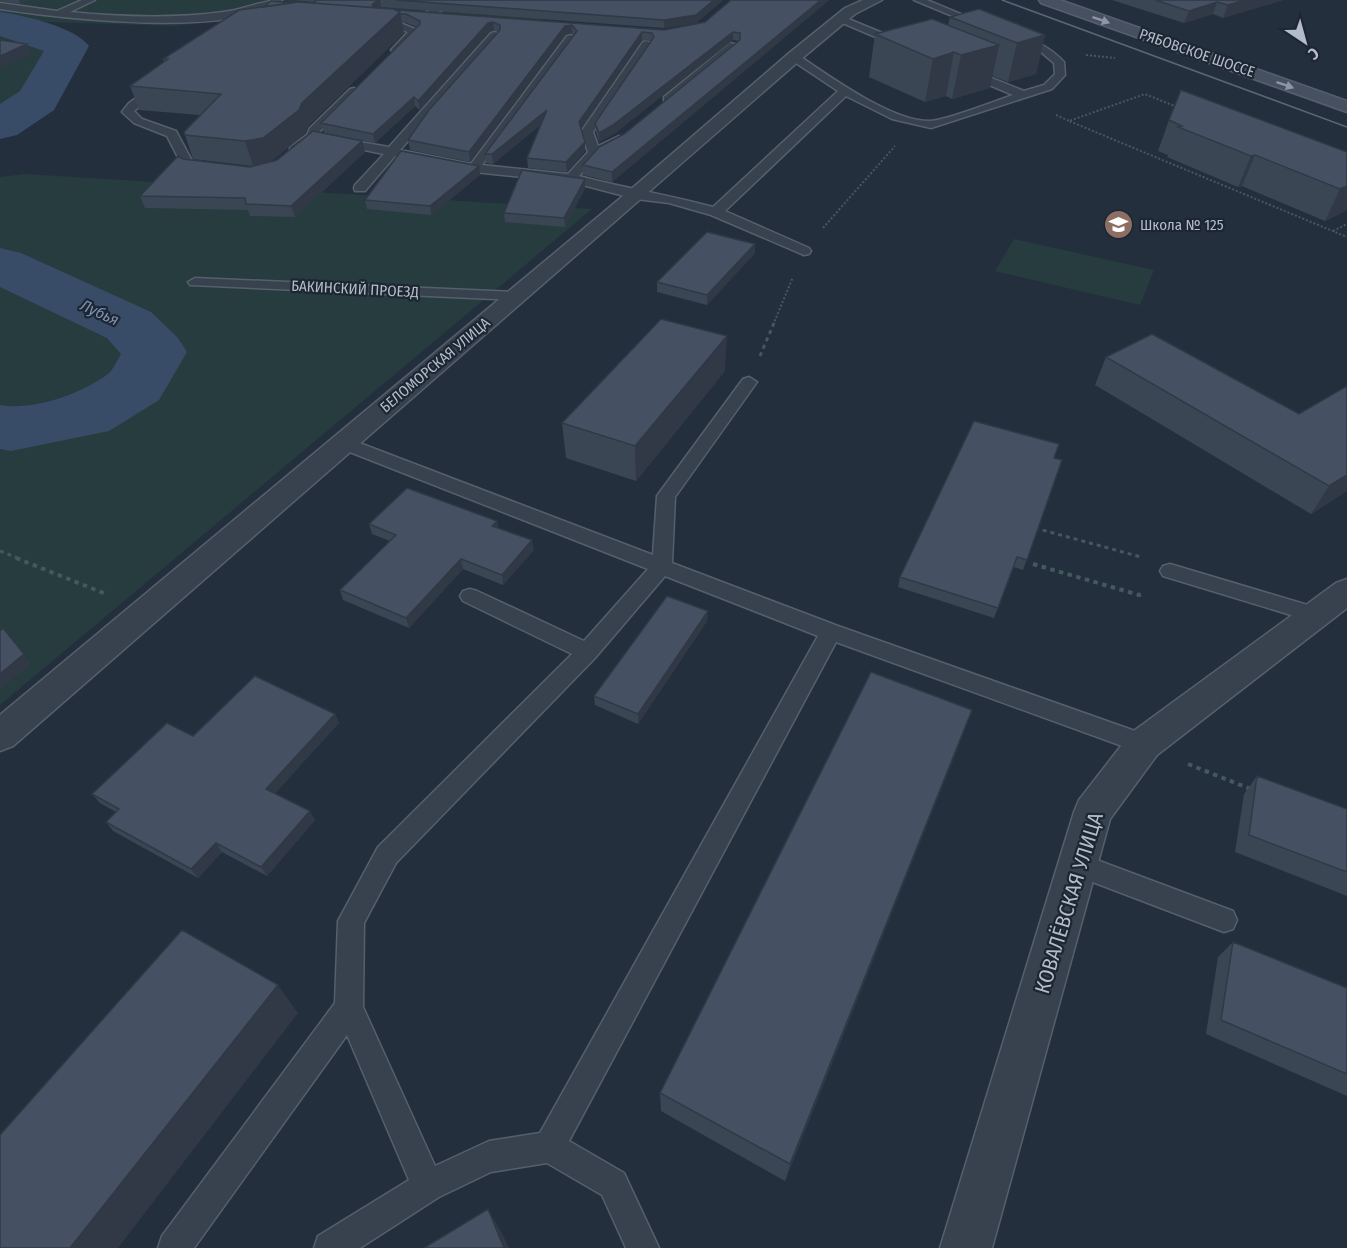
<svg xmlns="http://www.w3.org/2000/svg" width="1347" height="1248" viewBox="0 0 1347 1248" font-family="'Fira Sans Condensed',sans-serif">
	<rect width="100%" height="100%" fill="#242f3e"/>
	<!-- green -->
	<path fill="#263c3f" d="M0,0H570L530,29L309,10L174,26L46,22L0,17Z
		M0,30L52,49L26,100L0,116Z
		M25,174L592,209L0,705V177Z
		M1014,239L1154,270L1140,305L995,271Z"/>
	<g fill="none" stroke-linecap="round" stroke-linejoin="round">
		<!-- river -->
		<path fill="#394c67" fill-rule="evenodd" d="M0,12C23,15 75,27 89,46L54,110L17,135L0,139V104L20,91L44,51L0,36Z
			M0,248L21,253L151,312L178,338L187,352L159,400L109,431L11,451L0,449V405C34,411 81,394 108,374C114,369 117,360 121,354L107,338L0,287Z"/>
		<defs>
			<path id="service" d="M82,0H95L70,12C121,17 172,19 223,12C243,10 262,0 282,0C236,39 58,18 0,9V3L57,11Z
				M446,0H458L431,17H425V13Z
				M914,0H927L987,25L979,27Z
				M841,16L907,43L908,45L899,47L838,21L836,19Z
				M375,21L398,22L420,31L396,53L391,50L408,32L397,28L372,26L370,24Z
				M495,32L500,35L499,37L400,150L471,164L567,36L571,35L576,38L482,165L568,174L588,152L581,132L643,42L647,41L652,44L593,132L598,146L619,136L625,140L598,155L579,176C624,188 669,195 713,207L838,91L790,59V55H798C829,76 891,121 929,121C945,121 995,101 1013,95L961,73V69H969L1024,91L1044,85L1055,74L1054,63L1041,52L1013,41V37C1030,35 1053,50 1064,62L1065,75L1052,89L931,128L892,119L846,96L725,211L809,248L811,251L809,254L804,255L711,215L669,203L636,199L571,182L474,172L395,156L365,191H355L354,188L355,185L384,154L330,143V137L389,147L491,33Z
				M730,43L739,45L672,101H664V97Z
				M157,83L161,84V88L134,111L142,119L176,131L192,161L214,164L216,167L214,170L183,167L167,136L134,123L122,112L129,103Z
				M354,88L359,91L358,93L320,131C318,142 300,155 290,153V147L307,135L310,128L350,89Z
				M195,278L516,292L523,296L516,300L190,285L188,282Z
				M749,377L757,382L675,497L672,563L838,626L1152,737L1156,744L1152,751L1144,754L1136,751L836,642L569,1141L624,1173L659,1248H626L602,1195L547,1163L491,1172L439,1197L360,1248H314L318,1236L409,1180L347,1035L194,1248H158L162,1236L335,1003L338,921L378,847L572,654L463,601L460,596L463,591L470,589L477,591L584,641L648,569L337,447L334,443L337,439H349L653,555L657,496L743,379ZM665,576L818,636L540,1133L489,1141L435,1166L363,1007L364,923L396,863L595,658Z
				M1170,564L1321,609L1324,614L1321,619L1314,622L1163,576L1160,571L1163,566Z
				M1078,853L1233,911L1237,920L1233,929L1224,932L1069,873L1065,865L1069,857Z"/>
			<path id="minor" d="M863,0H882L855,14L800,60L13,746L0,751V715L629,191L788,54L845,8Z
				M1347,579V608L1157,755L1110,819L992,1248H940L1074,812L1079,800L1131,733L1336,583Z"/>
			<path id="secondary" d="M1039,0H1060L1347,101V112L1041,3Z"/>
		</defs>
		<!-- service casing -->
		<use href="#service" stroke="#565f6c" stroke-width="3"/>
		<!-- minor casing -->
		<use href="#minor" stroke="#565f6c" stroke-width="3"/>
		<!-- secondary casing -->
		<use href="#secondary" stroke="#565f6c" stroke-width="3"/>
		<!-- path-far2 -->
		<path stroke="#44595c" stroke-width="2" stroke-dasharray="2 2" stroke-linecap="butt" d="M1086,55L1115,58
			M1177,107L1145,94L1069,121L1347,237
			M1056,115L1069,121
			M823,228L895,146
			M1333,231L1347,224
			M773,325L793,277"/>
		<!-- path-far1 -->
		<path stroke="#44595c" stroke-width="3" stroke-dasharray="4 4" stroke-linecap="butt" d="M760,356L774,323
			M1035,528L1141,557
			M0,551L20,559"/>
		<!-- path -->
		<path stroke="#44595c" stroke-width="4" stroke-dasharray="4.5 4.5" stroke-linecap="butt" d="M16,558L106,594
			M1033,564L1139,595L1145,593
			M1188,764L1253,790"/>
		<!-- service -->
		<use href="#service" fill="#38414e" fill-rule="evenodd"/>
		<!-- minor -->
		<use href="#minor" fill="#38414e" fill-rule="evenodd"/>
		<!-- secondary -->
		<use href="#secondary" fill="#465061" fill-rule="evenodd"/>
		<!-- tram -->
		<path stroke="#5a6575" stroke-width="1.5" d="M1002,0L1347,127"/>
	</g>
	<!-- wall -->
	<path fill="#3b4654" d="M0,0H29L20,4L0,1Z
		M294,0H723L696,23L664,28L381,7L380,8L397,10L664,30L829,0L612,182L583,175V165L624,134L739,41L733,40L614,134L599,142L596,132L595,123L651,41L642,40L581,129L585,151L567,172L528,168L527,158L541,124L493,164L486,163L485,154L574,35L572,33L565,35L470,162L410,150L408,140L498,32L494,30L489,32L420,110L415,106L375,143L324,133L321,123L417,27L407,23L402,22L404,33L308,126L305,134L270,162L362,141L365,152L295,217L250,216L248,210L145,208L140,196L183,159L250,167L253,166L193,159L184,132L200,115L139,110L130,86L164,62L163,59L292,3H313L315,2Z
		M1112,0H1283L1223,18L1213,14L1184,23Z
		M950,17L1045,35L1036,74L1008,82L992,76L990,88L952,99L946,96L925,102L869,77L875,34L948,25Z
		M1169,120L1347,152V210L1325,221L1242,186L1238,187L1167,157L1168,155L1158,151Z
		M480,175L431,215L367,209L365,200Z
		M585,188L565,227L505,222L504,213Z
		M755,244V253L707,305L657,292V282Z
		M1106,357L1347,491L1311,514L1095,385Z
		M725,371L636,481L566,458L562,423Z
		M1054,458L1062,460L1023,570L1014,567L994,618L898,587L900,577Z
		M497,521L498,528L534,550L503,585L463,569L409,628L343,600L340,590L390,541L372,534L369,524Z
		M708,611L707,621L638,724L595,705L594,696Z
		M335,714L339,723L275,793L315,820L267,876L222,852L198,878L113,831L106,822L116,812L100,803L92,794L193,736Z
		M962,737L785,1181L661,1111L660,1093Z
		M1257,776L1347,809V896L1235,852L1244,794Z
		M1233,942L1347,988V1096L1206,1034L1218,957Z"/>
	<!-- shaded-wall -->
	<path fill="#303945" d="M19,0H29L20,4Z
		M378,0H380L381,7L377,10L372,5Z
		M714,0H723L696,23L664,28V20Z
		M821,0H829L612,182V172Z
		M1245,0H1283L1223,18L1228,5Z
		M1217,2L1213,14L1184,23L1189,11Z
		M400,12L404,33L308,126L305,134L270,162L253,166L245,141L302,103Z
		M493,22L494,30L489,32L420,110L418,101L488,23Z
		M572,25V33L565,35L470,162L469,152L565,26Z
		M642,32V40L579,131V122Z
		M733,32V40L614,134L599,142V133Z
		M1045,35L1036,74L1008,82L1017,43Z
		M27,44L31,55L0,68V56Z
		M999,45L990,88L952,99L961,55Z
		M954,52L946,96L925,102L933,59Z
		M414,97L415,106L375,143L373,134Z
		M547,110L548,119L493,164L492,154Z
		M362,141L365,152L295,217L291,206Z
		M585,142V151L567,172L566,162Z
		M1255,155L1242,186L1238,187L1251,156Z
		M479,166L480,175L431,215L430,206Z
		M585,179V188L565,227L564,218Z
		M1347,186V210L1325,221L1340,189Z
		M755,244V253L707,305V295Z
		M727,336L725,371L636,481L635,446Z
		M1347,475V491L1311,514L1329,486Z
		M497,521L499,531L492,526Z
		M532,540L534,550L503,585L502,575Z
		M461,559L463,569L409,628L406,618Z
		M708,611L707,621L638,724V714Z
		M24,654L31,664L0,690V674Z
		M972,710L962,737L785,1181L790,1164Z
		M335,714L339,723L271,798L266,789Z
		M310,811L315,820L267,876L261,867Z
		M216,843L222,852L198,878L191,869Z
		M278,985L298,1013L118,1248H70Z
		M488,1209L504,1237L509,1248H504Z"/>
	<!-- building -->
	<path fill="#455162" stroke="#303945" stroke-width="1.5" d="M317,0H378L372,5L377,8L313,3Z
		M396,0H714L696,15L664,20Z
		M731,0H821L612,172L583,165L599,147L624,134L740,40V33L733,32L613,125L599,133L595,123L654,37L652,33L642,32L579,122L585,142L566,162L527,158L547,110L492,154H485L577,31L572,25L565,26L469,152L408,140L429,110L500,30V25L493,22L488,23L418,101L414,97L373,134L321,123L420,24V21L406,14H400V12L397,10L664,30L705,22Z
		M1155,0H1245L1228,5L1217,2L1189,11Z
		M271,1L292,3L264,7Z
		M298,2L393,9L400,12L302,103L299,110L263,138L245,141L185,135L184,132L221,94L130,86L168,59H163L239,10Z
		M979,9L1045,35L1017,43L950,17Z
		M932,19L999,45L961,55L954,52L933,59L875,34Z
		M0,40L27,44L0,56Z
		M1181,90L1347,152V186L1340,189L1255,155L1251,156L1178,127L1182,126L1169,120Z
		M313,131L362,141L291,206L246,204L245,198L140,196L178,156L183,159L250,167L277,160Z
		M401,151L479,166L430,206L365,200Z
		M522,170L585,179L564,218L504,213Z
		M707,232L755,244L707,295L657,282Z
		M661,319L727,336L635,446L562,423Z
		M1152,334L1299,414L1347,386V475L1329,486L1106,357Z
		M974,421L1059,444L1054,458L1062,460L1027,560L1017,557L998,608L900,577Z
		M407,488L497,521L492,526L532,540L502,575L461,559L406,618L340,590L396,535L369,524Z
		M667,596L708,611L638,714L594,696Z
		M3,628L24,654L0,674V631Z
		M871,672L972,710L790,1164L660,1093Z
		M255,676L335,714L266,789L310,811L261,867L216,843L191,869L106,822L119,809L92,794L167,723L193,736Z
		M1257,776L1347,809V872L1249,835Z
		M182,930L278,985L70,1248H0V1135Z
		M1233,942L1347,988V1074L1221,1020Z
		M488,1209L504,1248H424Z"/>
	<!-- one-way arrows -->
	<defs><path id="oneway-solid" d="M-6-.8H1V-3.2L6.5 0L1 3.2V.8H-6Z" transform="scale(1.5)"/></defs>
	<g fill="#8e96a5">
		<use href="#oneway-solid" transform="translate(1101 20) rotate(19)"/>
		<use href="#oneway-solid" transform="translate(1285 85) rotate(19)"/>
	</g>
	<!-- icons -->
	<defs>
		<symbol id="school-disc" viewBox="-11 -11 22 22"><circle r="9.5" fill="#8d6e63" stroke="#1d2633"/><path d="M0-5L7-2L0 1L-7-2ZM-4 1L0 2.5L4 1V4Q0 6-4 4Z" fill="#fff"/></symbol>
	</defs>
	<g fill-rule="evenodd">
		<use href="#school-disc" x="1102" y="208" width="33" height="33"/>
	</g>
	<g text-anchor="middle" stroke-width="4.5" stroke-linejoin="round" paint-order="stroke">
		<!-- far-street labels -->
		<g font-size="15" fill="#b4bcc9" stroke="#1d2633">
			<text transform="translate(1197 53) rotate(19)" y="5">РЯБОВСКОЕ ШОССЕ</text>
			<text transform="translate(355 289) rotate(3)" y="5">БАКИНСКИЙ ПРОЕЗД</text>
			<text transform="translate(435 365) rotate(-40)" y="5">БЕЛОМОРСКАЯ УЛИЦА</text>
		</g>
		<!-- far-poi labels -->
		<g font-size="15" fill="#b4bcc9" stroke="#1d2633" text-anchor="start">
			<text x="1140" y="230">Школа № 125</text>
		</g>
		<!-- far-water labels -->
		<g font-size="16" font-style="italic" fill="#7c92b1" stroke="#1d2633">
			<text transform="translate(100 312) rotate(25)" y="6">Лубья</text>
		</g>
		<!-- near-street labels -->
		<g font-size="21" fill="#b4bcc9" stroke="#1d2633">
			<text transform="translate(1069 903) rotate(-73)" y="7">КОВАЛЁВСКАЯ УЛИЦА</text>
		</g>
	</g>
	<!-- north arrow -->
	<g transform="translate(1305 42) rotate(144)" stroke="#1d2633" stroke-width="4.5" paint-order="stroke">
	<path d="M0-4.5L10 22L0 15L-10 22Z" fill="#b4bcc9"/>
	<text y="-9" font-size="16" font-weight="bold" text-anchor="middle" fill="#b4bcc9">С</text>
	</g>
</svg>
